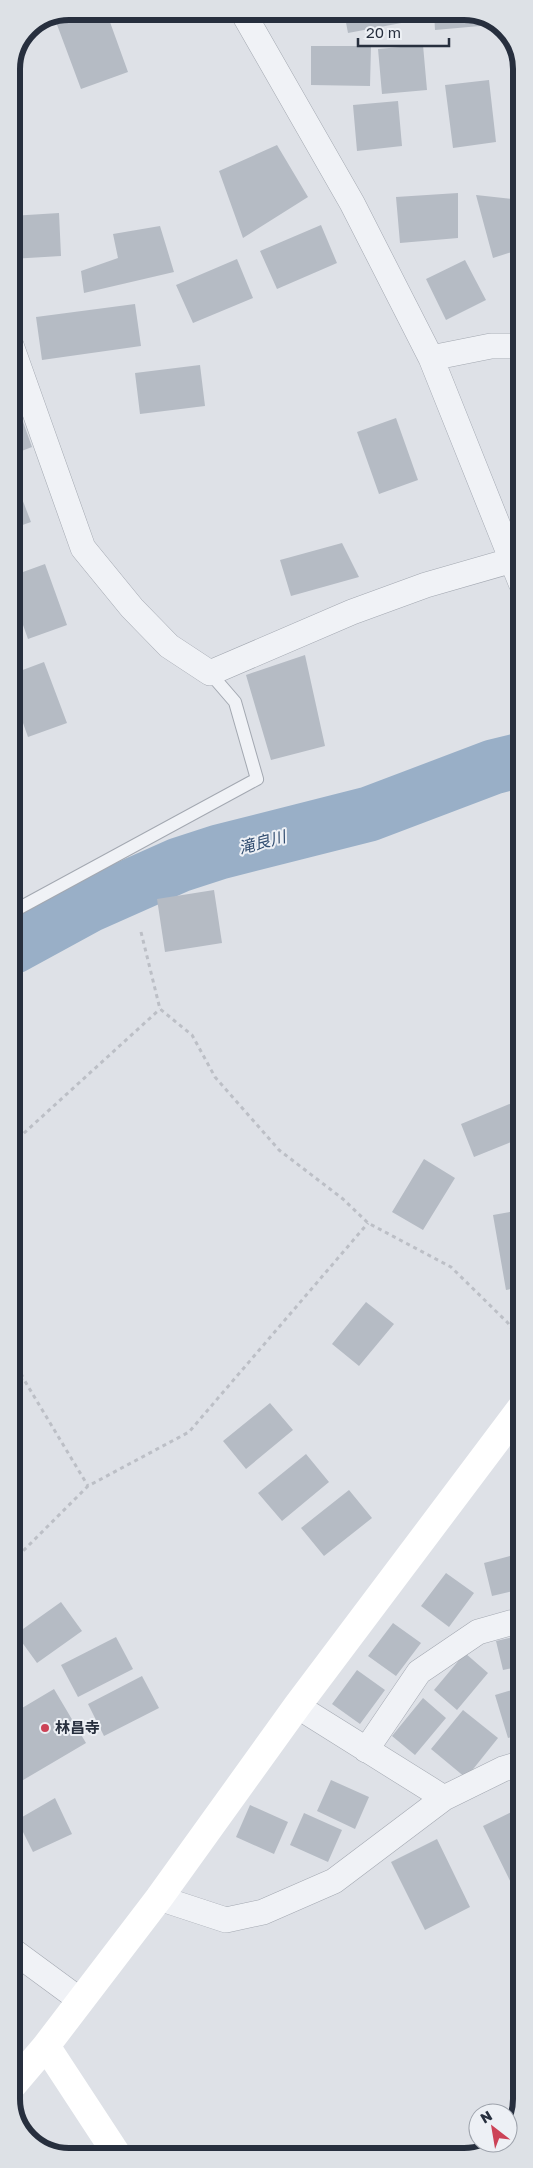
<svg xmlns="http://www.w3.org/2000/svg" width="533" height="2168" viewBox="0 0 533 2168" font-family="'Golos Text','Noto Sans JP',sans-serif">
	<rect width="100%" height="100%" fill="#dee1e7"/>
	<g fill="none" stroke-linecap="round" stroke-linejoin="round">
		<!-- river -->
		<path stroke="#99afc7" stroke-width="55" d="M12,947L89,905L179,865L219,852L369,814L493,767L521,760"/>
	</g>
	<!-- building -->
	<path fill="#b5bbc4" d="M85,11H106L128,72L81,89L56,22Z
		M344,12H410L412,21L348,33Z
		M434,12H471L479,16L480,26L435,30Z
		M423,45L427,90L382,94L378,49Z
		M311,46H371L370,86L311,85Z
		M489,80L496,142L453,148L445,85Z
		M398,101L402,146L357,151L353,105Z
		M277,145L308,197L243,238L219,171Z
		M458,193V238L400,243L396,197Z
		M476,195L521,200V249L493,258Z
		M59,213L61,256L11,259V216Z
		M321,225L337,263L277,289L260,251Z
		M160,226L174,272L84,293L81,271L118,258L113,234Z
		M237,259L253,298L193,323L176,285Z
		M465,260L486,300L446,320L426,279Z
		M521,272V299H519L517,273Z
		M135,304L141,346L42,360L36,317Z
		M200,365L205,406L140,414L135,373Z
		M12,391L32,447L11,455V391Z
		M396,418L418,480L379,494L357,432Z
		M11,470L31,522L11,529Z
		M342,543L359,577L291,596L280,560Z
		M45,564L67,625L28,639L12,594V576Z
		M305,655L325,746L271,760L246,675Z
		M44,662L67,723L28,737L12,692V674Z
		M214,890L222,943L165,952L157,899Z
		M512,1103L521,1127V1138L474,1157L461,1124Z
		M424,1159L455,1178L423,1230L392,1212Z
		M521,1210V1287L506,1290L493,1215Z
		M366,1302L394,1324L359,1366L332,1344Z
		M270,1403L293,1430L246,1469L223,1441Z
		M306,1454L329,1482L282,1521L258,1493Z
		M349,1490L372,1518L324,1556L301,1528Z
		M521,1553V1589L492,1596L484,1563Z
		M446,1573L474,1593L449,1627L421,1606Z
		M61,1602L82,1631L37,1663L16,1634Z
		M393,1623L421,1643L396,1676L368,1656Z
		M522,1635V1666L503,1670L496,1641Z
		M116,1637L133,1669L78,1697L61,1665Z
		M465,1653L488,1673L457,1710L434,1690Z
		M357,1670L385,1690L360,1724L332,1704Z
		M142,1676L159,1708L104,1736L88,1704Z
		M522,1687V1734L508,1738L495,1695Z
		M54,1689L86,1743L13,1786L12,1714Z
		M423,1698L446,1718L415,1755L392,1736Z
		M463,1710L498,1738L466,1778L431,1749Z
		M331,1780L369,1797L355,1829L317,1811Z
		M55,1798L72,1834L33,1852L17,1820Z
		M250,1805L288,1822L274,1854L236,1837Z
		M522,1807V1892L517,1895L483,1826Z
		M304,1813L342,1830L328,1862L290,1845Z
		M437,1839L470,1907L425,1930L391,1862Z"/>
	<g fill="none" stroke-linecap="round" stroke-linejoin="round">
		<defs>
			<path id="lane" d="M12,912L257,779L235,702L210,673"/>
			<path id="street" d="M242,11L352,203L431,358L521,583
				M11,345L83,548L132,608L169,646L210,673L352,612L426,585L513,560
				M431,358L491,346H521
				M297,1706L444,1798
				M366,1750L419,1672L478,1632L521,1620
				M159,1898L226,1920L263,1912L334,1881L444,1798L503,1769L522,1763
				M12,1950L80,2000"/>
		</defs>
		<!-- lane casing -->
		<use href="#lane" stroke="#a3a8b1" stroke-width="14"/>
		<!-- street casing -->
		<use href="#street" stroke="#a3a8b1" stroke-width="26"/>
		<!-- path -->
		<path stroke="#bcbfc6" stroke-width="3" stroke-dasharray="4 4" stroke-linecap="butt" d="M141,932L160,1009L192,1035L215,1077L279,1150L343,1199L368,1223L451,1267L508,1323L521,1343
			M12,1144L160,1009
			M12,1351L23,1378
			M12,1383L23,1378L88,1486
			M12,1562L88,1486L189,1432L368,1223"/>
		<!-- lane -->
		<use href="#lane" stroke="#f0f2f6" stroke-width="12"/>
		<!-- street -->
		<use href="#street" stroke="#f0f2f6" stroke-width="25"/>
		<!-- secondary -->
		<path stroke="#fff" stroke-width="28" d="M46,2046L118,2156
			M12,2086L46,2046L159,1898L297,1706L521,1408"/>
	</g>
	<!-- markers -->
	<circle fill="#cc4357" stroke="#edf0f5" stroke-width="2" cx="45" cy="1728" r="5"/>
	<g text-anchor="middle" stroke-width="4" stroke-linejoin="round" paint-order="stroke">
		<!-- poi labels -->
		<g font-size="15" font-weight="bold" fill="#272f3e" stroke="#edf0f5" text-anchor="start">
			<text x="55" y="1733">林昌寺</text>
		</g>
		<!-- water labels -->
		<g font-size="16" font-style="italic" fill="#324e71" stroke="#edf0f5">
			<text transform="translate(262 842) rotate(-15)" y="6">滝良川</text>
		</g>
	</g>
	<!-- crop -->
	<path d="M0 0H533V2168H0ZM69 20H464A49 49 0 0 1 513 69V2099A49 49 0 0 1 464 2148H69A49 49 0 0 1 20 2099V69A49 49 0 0 1 69 20Z" fill="#dde1e6" fill-rule="evenodd"/>
	<path fill="none" stroke="#272f3e" stroke-width="6" d="M69 20H464A49 49 0 0 1 513 69V2099A49 49 0 0 1 464 2148H69A49 49 0 0 1 20 2099V69A49 49 0 0 1 69 20Z"/>
	<!-- north arrow -->
	<g transform="translate(493 2128) rotate(329)"><circle r="24" fill="#edf0f5" stroke="#9ea3ac"/>
	<path d="M0-4L9 19L0 12L-9 19Z" fill="#cc4357"/>
	<text y="-8" font-size="14" font-weight="bold" text-anchor="middle" fill="#272f3e">N</text>
	</g>
	<!-- scale -->
	<path d="M358 38v8h91v-8" fill="none" stroke="#272f3e" stroke-width="2.5"/>
	<text x="366" y="38" font-size="15" fill="#272f3e" stroke="#edf0f5" stroke-width="4" paint-order="stroke">20 m</text>
</svg>
